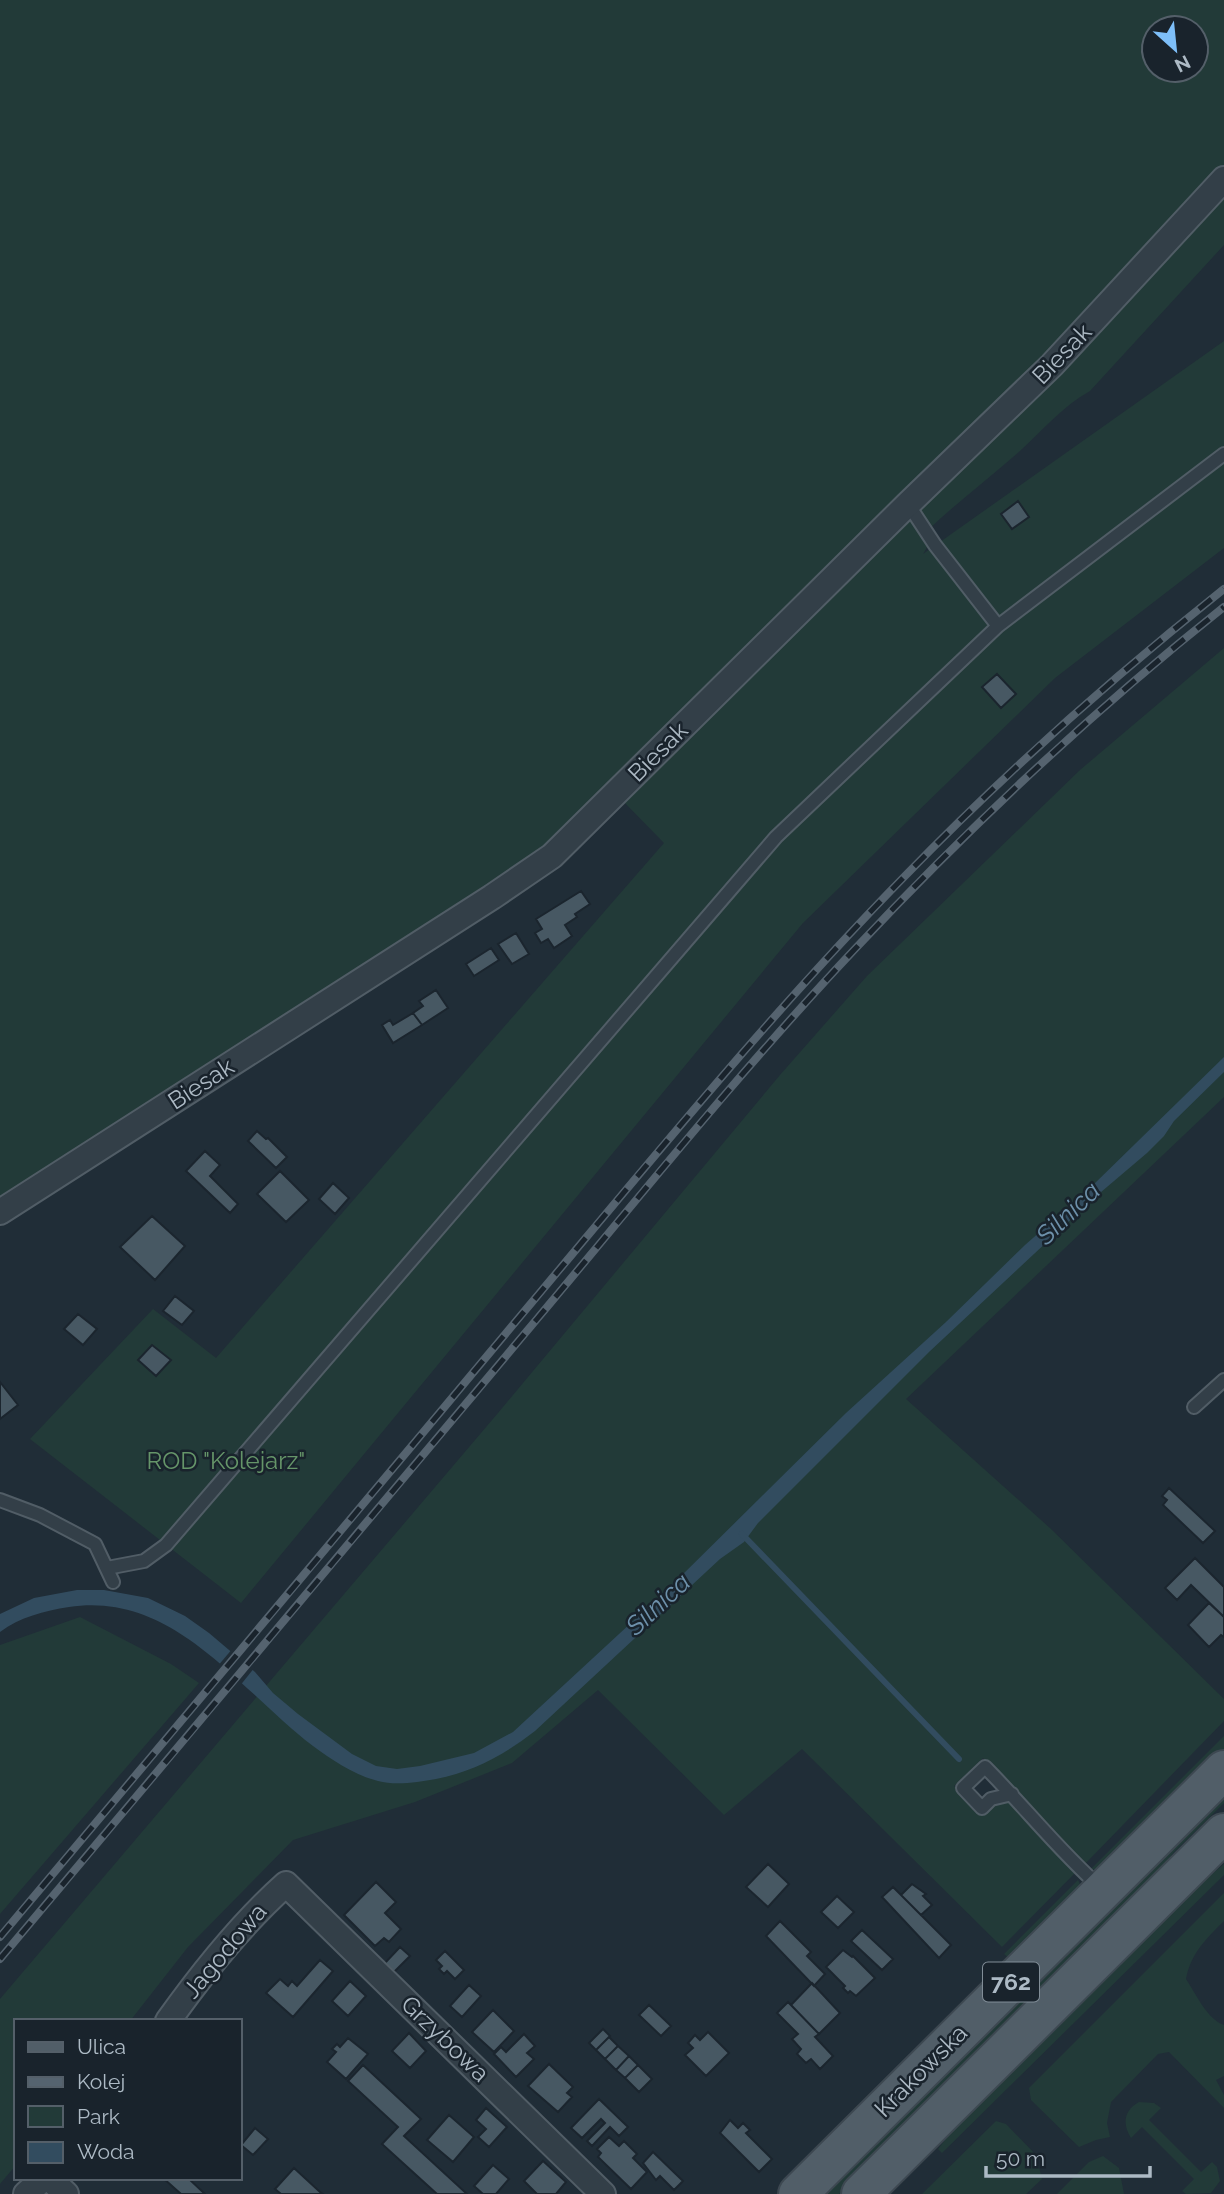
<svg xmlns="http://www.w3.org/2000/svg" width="1224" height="2194" viewBox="0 0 1224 2194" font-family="Raleway,sans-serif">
	<rect width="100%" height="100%" fill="#202d37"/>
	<!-- green -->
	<path fill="#223a38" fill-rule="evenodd" d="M0,0H1224V245L1090,391C1063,406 1044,429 1021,450C990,478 957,502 927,531L932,539L923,554L1224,341V548L1055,678L803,923L241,1603L30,1439L153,1309L216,1358L664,843L619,797L547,851L0,1201ZM1154,28H1196V70H1154Z
		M1224,648V1097L906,1399L1051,1529L1224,1699V1721L1084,1865L983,1758L954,1786L981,1815C991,1807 999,1799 1013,1804L1077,1871L1002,1947L802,1749L724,1815L598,1690L512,1763L415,1802L293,1840L188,1947L130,2021H16V2165L0,2184V1999L498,1413L780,1075L867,976L1080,770Z
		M80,1617L171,1664L199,1683L0,1914V1645Z
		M1224,1736V1753L1102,1870L1091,1869Z
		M1224,1790V1803L1174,1852L1128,1907L839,2194H817Z
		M1224,1864V1875L942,2153L938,2149L984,2090L1159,1918Z
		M1078,1880L1081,1886L1010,1959L1004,1954Z
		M1224,1893V1921C1206,1939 1191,1953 1186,1979C1196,1994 1207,2019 1224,2025V2076L1216,2080L1224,2095V2108L1169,2052L1158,2054L1111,2102L1107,2123L1110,2137L1096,2140L1079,2147L1031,2100L1029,2088Z
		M1139,2102L1154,2103L1161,2108L1149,2120L1201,2172L1212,2162L1217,2167L1220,2181L1211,2193L1186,2194L1182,2191L1194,2179L1142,2127L1131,2138C1122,2124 1124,2110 1139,2102Z
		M996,2121L1006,2124L1036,2155L1042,2179L1026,2194H922Z
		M1103,2156L1119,2168L1124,2194H1057L1089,2162Z"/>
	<!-- water -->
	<path fill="#324c5f" d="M1224,1057V1072L1174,1121L1164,1136L1147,1153L1094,1198L929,1352L758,1523L744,1542L720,1559L535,1731C504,1755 474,1771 436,1779C418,1782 396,1786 378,1781C354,1775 332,1760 313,1746C238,1689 174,1591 69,1607C44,1611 20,1617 0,1632V1614L34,1598L77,1590H104L148,1598L185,1616L209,1633L255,1672L273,1693L298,1714L352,1754L376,1766L397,1769L420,1766L474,1753L513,1732L672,1585L846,1413L946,1322L1025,1245L1091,1187Z"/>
	<!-- pier -->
	<path fill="#202d37" d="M233,1648L255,1667L239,1687L217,1667Z"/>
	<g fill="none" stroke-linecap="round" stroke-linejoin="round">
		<!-- stream -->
		<path stroke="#324c5f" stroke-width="6" d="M742,1534L959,1759"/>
	</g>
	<!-- building -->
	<path fill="#475863" stroke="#1b252e" stroke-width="2" d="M1018,501L1029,517L1012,529L1001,514Z
		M997,674L1016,694L1001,708L982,687Z
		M581,891L590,904L575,914L577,917L565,925L572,936L554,948L548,939L541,943L535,933L542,929L536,919Z
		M516,933L529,954L512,964L498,944Z
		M491,948L499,960L474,976L466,964Z
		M436,990L448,1008L422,1025L413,1013L423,1006L419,1001Z
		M413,1013L422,1025L393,1043L382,1025L390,1020L393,1025Z
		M257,1131L266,1139L268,1138L287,1157L276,1168L248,1141Z
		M205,1151L220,1165L210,1176L238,1204L230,1213L186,1171Z
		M280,1171L309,1200L286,1222L257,1194Z
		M333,1183L349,1198L335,1214L319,1199Z
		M152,1216L185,1246L155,1280L120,1247Z
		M175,1296L194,1311L182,1325L163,1311Z
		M78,1314L97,1329L83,1345L64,1329Z
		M152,1345L171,1360L156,1376L138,1360Z
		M0,1382L18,1405L0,1419Z
		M1169,1488L1215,1531L1203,1543L1163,1505L1167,1500L1162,1496Z
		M1195,1558L1224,1587V1617L1191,1585L1177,1600L1165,1588Z
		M1209,1603L1224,1617V1637L1221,1635L1209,1647L1188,1625Z
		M768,1864L789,1884L768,1907L746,1887Z
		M376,1882L396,1902L385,1913L401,1929L389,1942L384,1938L375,1946L344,1915Z
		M912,1884L926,1894L923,1896L932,1905L921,1915L901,1895Z
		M893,1887L951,1945L939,1958L882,1897Z
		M837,1896L854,1912L838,1928L821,1912Z
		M780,1921L811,1952L807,1956L825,1974L814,1986L766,1936Z
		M862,1930L893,1959L882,1970L851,1941Z
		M400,1947L410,1956L393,1973L384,1964Z
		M843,1950L852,1957L853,1956L875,1978L856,1996L850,1991L848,1993L843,1988L845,1986L826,1967Z
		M445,1951L464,1970L455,1979L447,1971L444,1974L439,1969L442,1966L436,1960Z
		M320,1960L333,1971L293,2017L266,1993L280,1979L288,1986L292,1981L297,1986Z
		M350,1981L366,1996L348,2016L332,2001Z
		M812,1983L840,2013L819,2034L791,2005Z
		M469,1985L481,1996L462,2017L450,2006Z
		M788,2002L819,2034L815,2037L833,2056L820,2069L811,2059L806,2063L797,2054L801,2049L792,2039L798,2034L777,2013Z
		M649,2005L671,2026L661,2036L639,2015Z
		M493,2010L514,2031L494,2052L472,2032Z
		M603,2029L610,2036L596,2050L589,2043Z
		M708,2032L729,2053L706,2076L685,2055L693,2048L688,2043L695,2035L700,2040Z
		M409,2033L426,2051L410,2068L392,2051Z
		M524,2034L535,2046L527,2053L534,2059L516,2077L494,2054L501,2047L506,2052Z
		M609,2037L618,2046L605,2059L596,2050Z
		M348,2038L368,2054L346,2079L327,2062L336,2052L332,2049L337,2044L340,2047Z
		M618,2046L629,2056L616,2070L605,2059Z
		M629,2056L638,2065L625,2078L616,2070Z
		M549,2064L573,2087L567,2093L572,2097L558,2112L528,2086Z
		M363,2065L421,2119L404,2136L467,2194H437L382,2144L398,2127L348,2081Z
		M638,2065L652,2079L639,2092L625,2078Z
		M599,2099L628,2127L619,2136L610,2127L592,2146L587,2141L605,2123L601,2119L582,2138L571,2128Z
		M486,2108L507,2127L489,2147L478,2137L486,2129L476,2120Z
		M449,2115L474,2137L453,2162L427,2140Z
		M730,2120L738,2128L743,2123L750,2130L746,2133L772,2159L759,2172L720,2133Z
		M255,2128L268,2139L253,2155L241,2145Z
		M609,2137L619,2146L624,2141L637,2154L633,2158L647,2172L631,2189L598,2157L601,2153L597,2149Z
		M653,2152L683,2181L674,2190L660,2176L656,2180L643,2163Z
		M543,2161L566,2182L556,2194H537L524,2181Z
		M493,2165L509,2179L496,2194H483L474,2186Z
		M294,2168L320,2192L323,2194H281L275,2189Z
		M163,2178H188L205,2194H181Z"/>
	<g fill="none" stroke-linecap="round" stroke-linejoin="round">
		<defs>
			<path id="lane" d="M908,504L935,545L998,626L1224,454
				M1194,1407L1224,1380
				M0,1500L40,1515L95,1544L113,1582
				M107,1568L144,1561L166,1545L776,837L998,626
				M1012,1794L991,1799L982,1808L963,1788L985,1767C1024,1806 1059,1851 1101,1888"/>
			<path id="street" d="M0,1212L492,897L552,856L908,504L1052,365L1224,179
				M168,2021C203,1972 241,1924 286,1884L603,2194
				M49,2178L66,2194
				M26,2194L44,2178"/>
			<path id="primary" d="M798,2194L1224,1770
				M861,2194L1224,1833"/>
		</defs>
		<!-- lane casing -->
		<use href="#lane" stroke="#515d66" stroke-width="16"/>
		<!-- street casing -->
		<use href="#street" stroke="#515d66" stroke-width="28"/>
		<!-- primary casing -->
		<use href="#primary" stroke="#3d4851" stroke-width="42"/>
		<!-- lane -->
		<use href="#lane" stroke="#333f48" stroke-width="12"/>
		<!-- street -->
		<use href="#street" stroke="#333f48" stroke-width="24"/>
		<!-- primary -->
		<use href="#primary" stroke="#515e68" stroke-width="38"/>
		<defs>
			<path id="rail" d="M0,1937C171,1733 342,1530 512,1326C640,1174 765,1019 904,877C1004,774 1112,678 1224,589
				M0,1959C179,1746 358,1533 537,1319C641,1195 743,1068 854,950C969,827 1092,712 1224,607"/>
		</defs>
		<!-- rail casing -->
		<use href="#rail" stroke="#55636f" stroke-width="8"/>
		<!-- rail -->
		<use href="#rail" stroke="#19232c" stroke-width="5" stroke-dasharray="16" stroke-linecap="butt"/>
	</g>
	<g text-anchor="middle" stroke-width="5" stroke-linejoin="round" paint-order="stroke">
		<!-- shield labels -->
		<rect fill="#19232c" stroke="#818d97" stroke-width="2" x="983" y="1962.5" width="56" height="39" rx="5"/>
		<g font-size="23" font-weight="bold" fill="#adbac5">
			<text x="1011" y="1990">762</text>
		</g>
		<!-- street labels -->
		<g font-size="24" fill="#adbac5" stroke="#19232c">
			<text transform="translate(1062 354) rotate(-46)" y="8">Biesak</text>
			<text transform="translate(658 752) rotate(-45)" y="8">Biesak</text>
			<text transform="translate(201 1084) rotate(-33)" y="8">Biesak</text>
			<text transform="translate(225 1951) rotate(-50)" y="8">Jagodowa</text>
			<text transform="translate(445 2039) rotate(44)" y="8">Grzybowa</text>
			<text transform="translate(921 2071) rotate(-45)" y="8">Krakowska</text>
		</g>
		<!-- park labels -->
		<g font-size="24" fill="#659569" stroke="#19232c">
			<text x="226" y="1469">ROD "Kolejarz"</text>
		</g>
		<!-- water labels -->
		<g font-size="26" font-style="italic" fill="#6d90aa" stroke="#19232c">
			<text transform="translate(1068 1213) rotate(-44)" y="9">Silnica</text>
			<text transform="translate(658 1604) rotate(-43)" y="9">Silnica</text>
		</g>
	</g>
	<!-- legend -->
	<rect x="14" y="2019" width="228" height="161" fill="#19232c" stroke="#545f69" stroke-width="2"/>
	<rect x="28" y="2042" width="35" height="10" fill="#515e68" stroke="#545f69" stroke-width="2"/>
	<text x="77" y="2054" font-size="21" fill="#adbac5">Ulica</text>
	<rect x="28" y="2077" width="35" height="10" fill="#55636f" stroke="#545f69" stroke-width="2"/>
	<text x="77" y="2089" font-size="21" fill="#adbac5">Kolej</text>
	<rect x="28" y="2106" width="35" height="21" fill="#223a38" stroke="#545f69" stroke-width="2"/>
	<text x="77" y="2124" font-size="21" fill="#adbac5">Park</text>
	<rect x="28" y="2142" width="35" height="21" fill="#324c5f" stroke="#545f69" stroke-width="2"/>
	<text x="77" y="2159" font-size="21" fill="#adbac5">Woda</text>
	<!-- north arrow -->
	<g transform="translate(1175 49) rotate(153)"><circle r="33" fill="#19232c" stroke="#545f69" stroke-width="2"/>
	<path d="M0-5L12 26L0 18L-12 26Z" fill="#7ebff9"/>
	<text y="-10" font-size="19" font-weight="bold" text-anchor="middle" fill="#adbac5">N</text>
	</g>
	<!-- scale -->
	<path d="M986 2166v10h164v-10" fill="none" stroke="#adbac5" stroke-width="3.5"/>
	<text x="996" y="2166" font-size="21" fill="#adbac5" stroke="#19232c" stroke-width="5" paint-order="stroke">50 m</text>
</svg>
